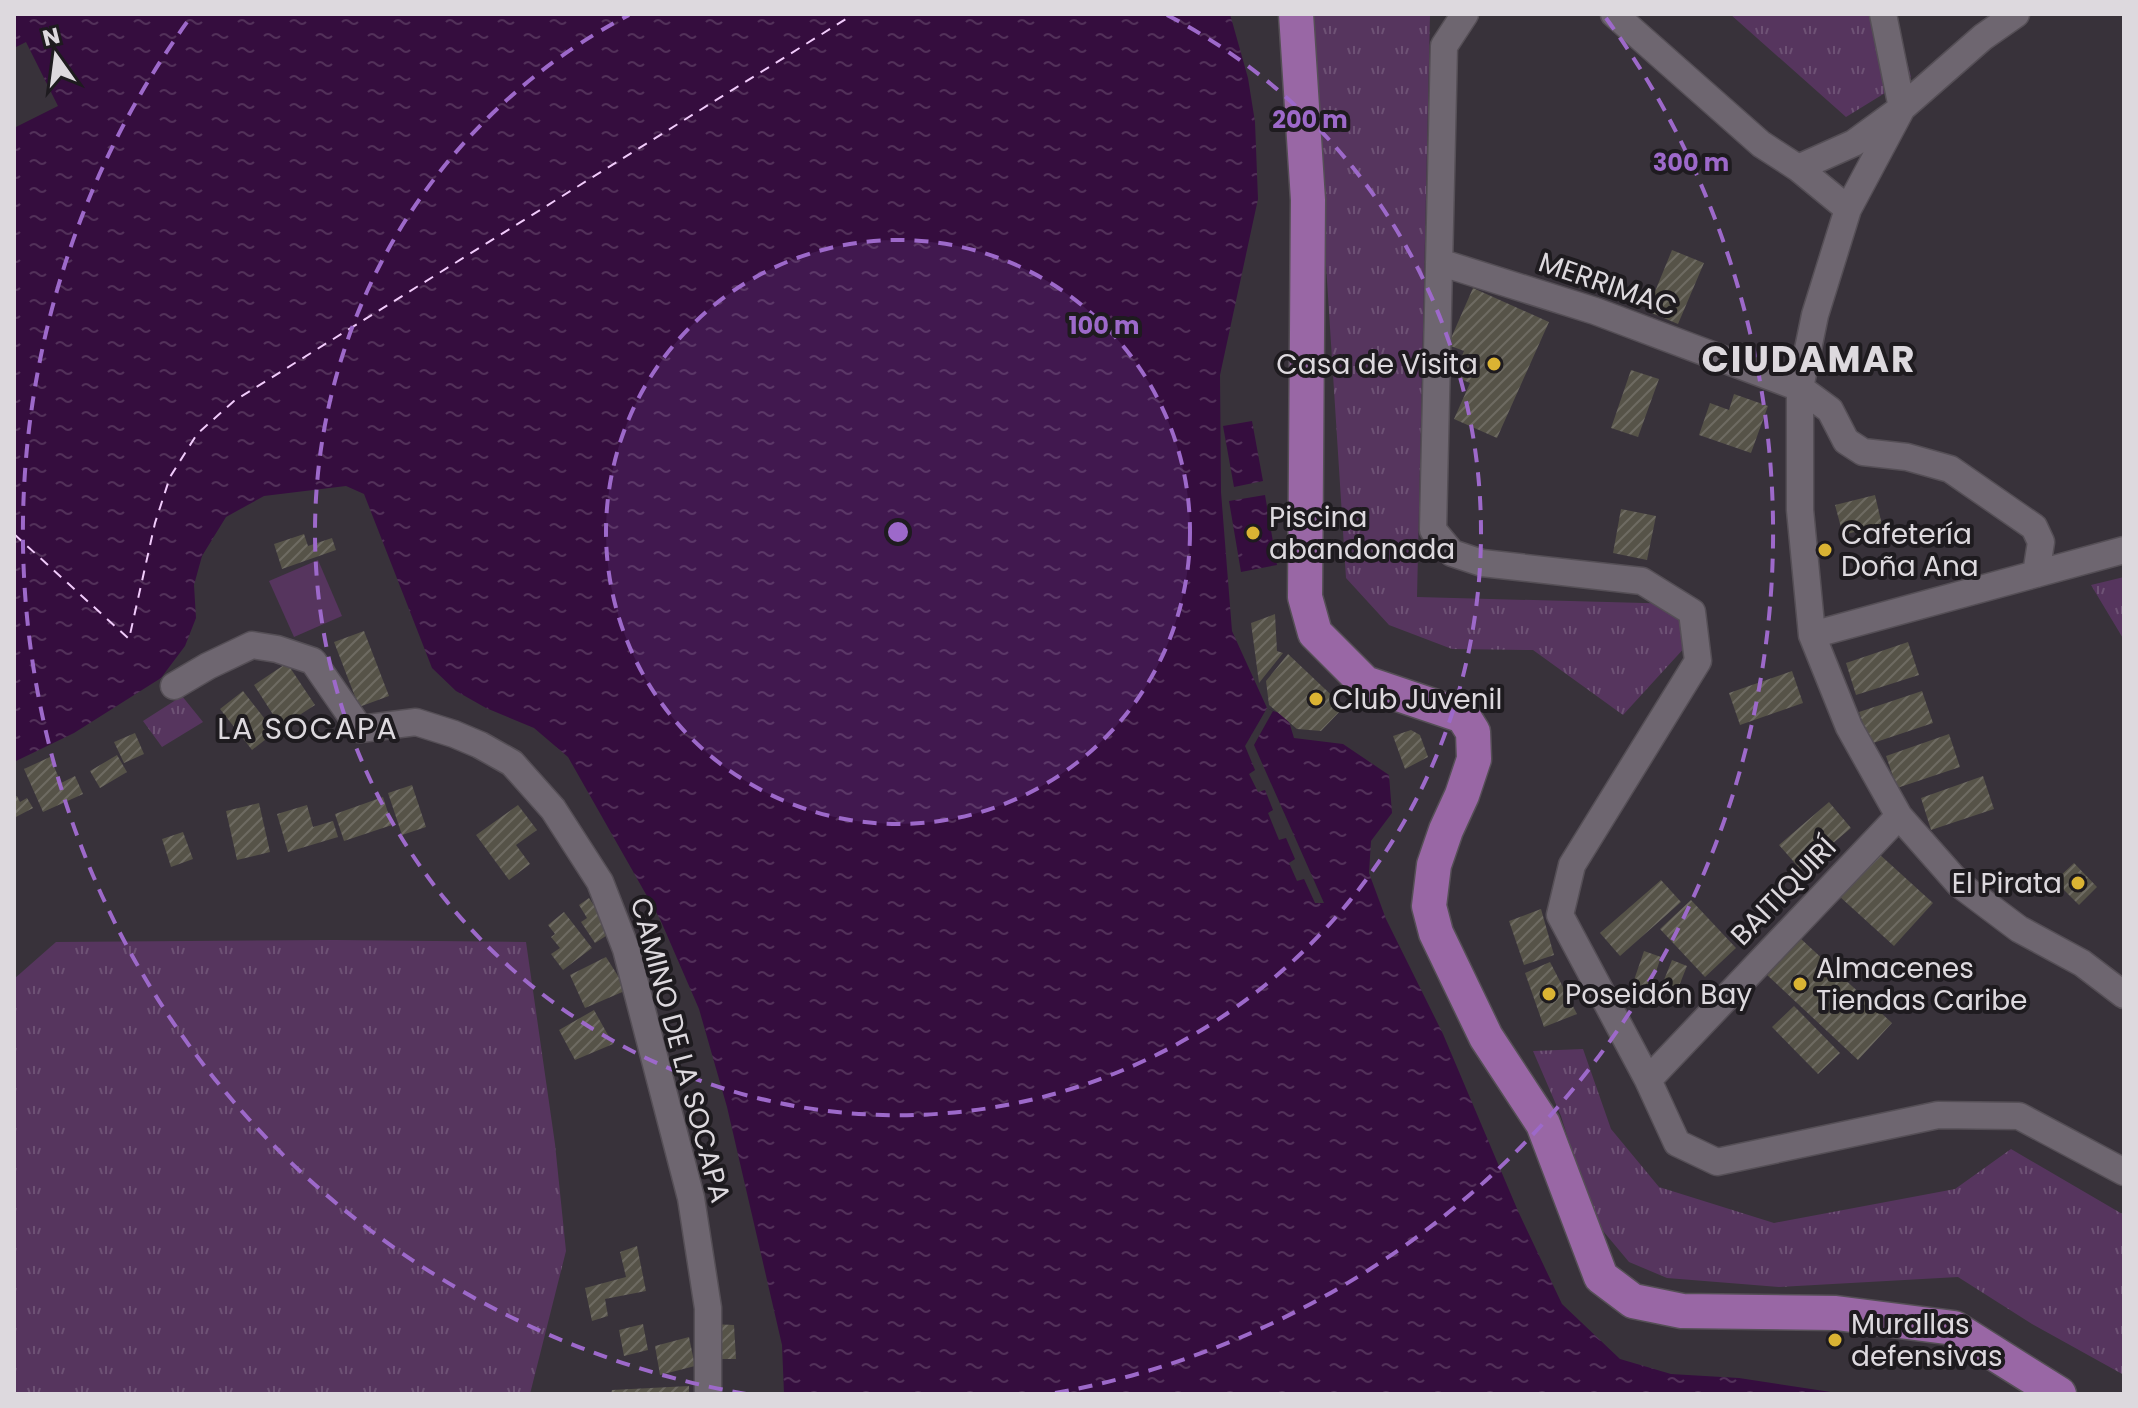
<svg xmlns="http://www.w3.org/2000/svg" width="2138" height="1408" viewBox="0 0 2138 1408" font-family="Poppins,sans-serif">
	<defs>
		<pattern id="grass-tufts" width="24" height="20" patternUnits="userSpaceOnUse" patternTransform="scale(2)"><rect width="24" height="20" fill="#56355e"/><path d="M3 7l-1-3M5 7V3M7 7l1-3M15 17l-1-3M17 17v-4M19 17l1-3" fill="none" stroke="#6e5275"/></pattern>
		<pattern id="water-ripples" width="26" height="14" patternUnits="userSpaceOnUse" patternTransform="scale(2)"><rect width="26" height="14" fill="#350d3e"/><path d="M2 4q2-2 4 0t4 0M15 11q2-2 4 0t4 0" fill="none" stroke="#523059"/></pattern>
		<pattern id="building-hatch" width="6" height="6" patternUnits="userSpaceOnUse" patternTransform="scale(2)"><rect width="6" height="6" fill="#565348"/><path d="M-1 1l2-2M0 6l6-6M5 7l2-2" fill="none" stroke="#6e6b62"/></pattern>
	</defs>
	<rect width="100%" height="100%" fill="#38323a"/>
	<!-- grass -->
	<path fill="url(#grass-tufts)" d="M1310,14H1430L1417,597L1681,604L1687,645L1623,715L1533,650L1452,649L1389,625L1346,578Z
		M1730,14H1894L1911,77L1846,117Z
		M2124,577V640L2091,585Z
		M182,696L203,722L162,747L143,721Z
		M334,940L526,942L555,1144L566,1251L530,1394H14V979L56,942Z
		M1583,1049L1611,1129L1659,1187L1774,1223L1955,1189L2011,1149L2124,1215V1375L2032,1324L1958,1277L1779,1287L1667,1278L1629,1262L1593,1219L1561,1116L1533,1051Z"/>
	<!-- garden -->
	<path fill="#56355e" d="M318,560L342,616L294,637L269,581Z"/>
	<!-- water -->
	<path fill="url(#water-ripples)" d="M14,14H1230L1248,78L1255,122L1258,199L1220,375L1221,492L1232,631L1267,708L1273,711L1287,715L1294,738L1343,744L1389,775L1392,813L1371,841L1369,873L1386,919L1443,1034L1518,1211L1562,1304L1620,1359L1671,1374L1739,1378L1844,1394H784L782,1345L727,1107L699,1009L660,919L568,757L534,728L486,708L456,691L432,668L364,494L346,486L264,496L226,517L202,556L194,585L196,618L185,646L161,678L74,733L14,762Z
		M1252,421L1263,481L1234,487L1223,426Z
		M1265,495L1277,565L1241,572L1229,501Z"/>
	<!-- pier -->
	<path fill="#38323a" d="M26,42L58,106L14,128V48Z
		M1267,708L1273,711L1254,745L1324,903H1315L1304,879L1297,881L1289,863L1295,859L1286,838L1279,840L1268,813L1273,810L1265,790L1258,792L1249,774L1255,770L1245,746Z"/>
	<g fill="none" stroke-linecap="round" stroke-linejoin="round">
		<!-- ferry -->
		<path stroke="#f1cbfb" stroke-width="2" stroke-dasharray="10 8" stroke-linecap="butt" d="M14,534L129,639L155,523L170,477L197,434L234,401L854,14"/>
	</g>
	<!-- building -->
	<path fill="url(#building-hatch)" d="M1672,250L1704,263L1678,324L1647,311Z
		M1473,288L1549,322L1497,438L1454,419L1470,383L1453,376L1464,351L1448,345Z
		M1631,370L1659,379L1638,437L1611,428Z
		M1734,394L1768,406L1751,453L1699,435L1710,403L1729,410Z
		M1875,495L1882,525L1843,535L1835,505Z
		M1621,509L1656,516L1647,560L1613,553Z
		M304,534L308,546L332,538L336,550L282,569L274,544Z
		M1275,614L1277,651L1283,653L1259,683L1251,623Z
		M364,631L389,696L359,707L334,642Z
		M1908,642L1919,675L1856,695L1846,663Z
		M1288,654L1344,707L1321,731L1297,729L1269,705L1266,681Z
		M287,663L315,705L281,727L254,685Z
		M1792,671L1803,703L1740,725L1729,693Z
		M243,691L275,732L252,750L220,709Z
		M1922,691L1933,723L1870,744L1859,712Z
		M1411,730L1420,735L1428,757L1405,769L1393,736Z
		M135,733L144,754L124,763L114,742Z
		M1949,734L1960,767L1897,788L1886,756Z
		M117,755L127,772L100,788L90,771Z
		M50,757L61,783L75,776L83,794L43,812L24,769Z
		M1983,776L1994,809L1931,830L1921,798Z
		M412,785L426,827L402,835L388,793Z
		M17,796L20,802L27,798L33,808L14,818V797Z
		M383,797L392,825L344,841L335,814Z
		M1829,802L1851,828L1801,870L1779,845Z
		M259,803L270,852L237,860L226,811Z
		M307,805L313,827L333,821L338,837L288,852L277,814Z
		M518,805L537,830L516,845L530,864L509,880L476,835Z
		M183,832L193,859L171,867L162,839Z
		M1878,853L1933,903L1894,946L1839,896Z
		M2074,863L2097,887L2079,905L2055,881Z
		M1661,880L1681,902L1620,956L1600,933Z
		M589,898L612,932L595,943L581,922L587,918L579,905Z
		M1691,900L1736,948L1705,977L1660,929Z
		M1541,909L1554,955L1524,965L1509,921Z
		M564,912L592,948L563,970L551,954L560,948L551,937L555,934L548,925Z
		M1800,938L1892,1023L1858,1060L1766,974Z
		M1644,951L1661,957L1650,989L1633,983Z
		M606,957L627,990L585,1008L570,975Z
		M1672,960L1687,966L1675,996L1660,990Z
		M1550,962L1577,1014L1544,1027L1525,973Z
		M1794,1006L1840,1053L1818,1074L1772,1027Z
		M594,1010L613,1044L575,1060L559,1030Z
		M637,1246L646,1291L605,1299L608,1316L592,1321L585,1288L626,1277L620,1252Z
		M643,1324L648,1350L624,1356L619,1330Z
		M712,1324L734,1325L736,1359H715Z
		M689,1337L695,1366L660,1375L655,1346Z
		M689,1386V1394H611L612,1390Z"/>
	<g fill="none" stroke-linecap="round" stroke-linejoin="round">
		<defs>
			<path id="minor" d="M1465,14L1444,46L1433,530L1452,553L1482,563L1642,581L1692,612L1698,661L1572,865L1560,915L1648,1080L1677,1143L1717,1162L1938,1115L2019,1116L2124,1172
				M1614,14L1761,144L1798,168L1854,143L1902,108L1883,14
				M2016,14L1983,37L1902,108L1848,209L1815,315L1800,388V510L1812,635L1849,727L1899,816L1959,884L2019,929L2082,963L2124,995
				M1798,168L1848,209
				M1439,262L1595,311L1800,388L1830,410L1846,441L1863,452L1907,457L1950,469L2034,527L2041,542L2036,574
				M1812,635L2124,550
				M174,686L208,666L252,645L277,649L313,661L360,729L416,722L454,734L480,745L512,763L553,809L600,882L626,949L691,1198L708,1308V1394
				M1648,1080L1899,816"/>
			<path id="major" d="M1296,14L1308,200L1305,597L1315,633L1365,683L1463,716L1473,732L1474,759L1462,795L1446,830L1434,865L1429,906L1436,933L1486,1037L1543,1124L1601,1277L1633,1301L1682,1311L1836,1313L1954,1328L2059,1394"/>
		</defs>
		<!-- minor casing -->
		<use href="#minor" stroke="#554f56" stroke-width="29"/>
		<!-- major casing -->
		<use href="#major" stroke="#554f56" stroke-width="37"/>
		<!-- minor -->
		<use href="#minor" stroke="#6e6670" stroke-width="26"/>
		<!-- major -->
		<use href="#major" stroke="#9967a5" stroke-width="34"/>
	</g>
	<!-- distance rings -->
	<circle cx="898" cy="532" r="292" fill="#9d69ca" fill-opacity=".12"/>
	<g fill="none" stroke="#9d69ca" stroke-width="4" stroke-dasharray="14 10">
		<circle cx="898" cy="532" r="292"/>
		<path d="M1167 15A583 583 0 1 1 629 15"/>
		<path d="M746 1394A875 875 0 0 1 190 18M1606 18A875 875 0 0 1 1050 1394"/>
	</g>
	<!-- markers -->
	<g fill="#dab333" stroke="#1e1b1f" stroke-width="3">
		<circle cx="1494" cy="364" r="8"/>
		<circle cx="1253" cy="533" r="8"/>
		<circle cx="1825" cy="550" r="8"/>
		<circle cx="1316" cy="699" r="8"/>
		<circle cx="2078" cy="883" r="8"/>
		<circle cx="1800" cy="984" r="8"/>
		<circle cx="1549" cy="994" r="8"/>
		<circle cx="1835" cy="1340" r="8"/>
	</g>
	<g text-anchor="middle" stroke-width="8" stroke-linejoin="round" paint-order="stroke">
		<!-- street labels -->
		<g font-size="28" fill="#ddd9de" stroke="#1e1b1f">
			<text transform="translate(1608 284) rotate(19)" y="10">MERRIMAC</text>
			<text transform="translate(1783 891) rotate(-46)" y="10">BAITIQUIRÍ</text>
			<text transform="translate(681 1050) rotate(75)" y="10">CAMINO DE LA SOCAPA</text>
		</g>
		<!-- poi labels -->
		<g font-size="28" fill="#ddd9de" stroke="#1e1b1f" text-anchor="start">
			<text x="1478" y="374" text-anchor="end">Casa de Visita</text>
			<text x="1269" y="527">Piscina<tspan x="1269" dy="32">abandonada</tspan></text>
			<text x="1841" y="544">Cafetería<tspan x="1841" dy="32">Doña Ana</tspan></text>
			<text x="1332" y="709">Club Juvenil</text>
			<text x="2062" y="893" text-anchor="end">El Pirata</text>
			<text x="1816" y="978">Almacenes<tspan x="1816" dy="32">Tiendas Caribe</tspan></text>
			<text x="1565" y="1004">Poseidón Bay</text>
			<text x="1851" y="1334">Murallas<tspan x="1851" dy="32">defensivas</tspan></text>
		</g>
		<!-- neighbourhood labels -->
		<g font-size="30" letter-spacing="2" fill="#ddd9de" stroke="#1e1b1f">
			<text x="308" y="739">LA SOCAPA</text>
		</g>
		<!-- district labels -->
		<g font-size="36" font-weight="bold" letter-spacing="2" fill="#ddd9de" stroke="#1e1b1f">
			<text x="1809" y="372">CIUDAMAR</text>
		</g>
	</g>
	<circle cx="898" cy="532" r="12" fill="#9d69ca" stroke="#1e1b1f" stroke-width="4"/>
	<g font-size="24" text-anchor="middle" font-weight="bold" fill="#9d69ca" stroke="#1e1b1f" stroke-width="8" stroke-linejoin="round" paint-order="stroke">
		<text x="1310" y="128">200 m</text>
		<text x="1691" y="171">300 m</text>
		<text x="1104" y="334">100 m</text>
	</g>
	<!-- border -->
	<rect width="2138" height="1408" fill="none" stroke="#ddd9de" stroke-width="32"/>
	<!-- north arrow -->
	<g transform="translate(56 56) rotate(346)" stroke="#1e1b1f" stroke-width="6" paint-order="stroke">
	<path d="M0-6L14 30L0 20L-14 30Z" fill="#ddd9de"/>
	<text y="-12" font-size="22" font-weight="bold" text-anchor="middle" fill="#ddd9de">N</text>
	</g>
</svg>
